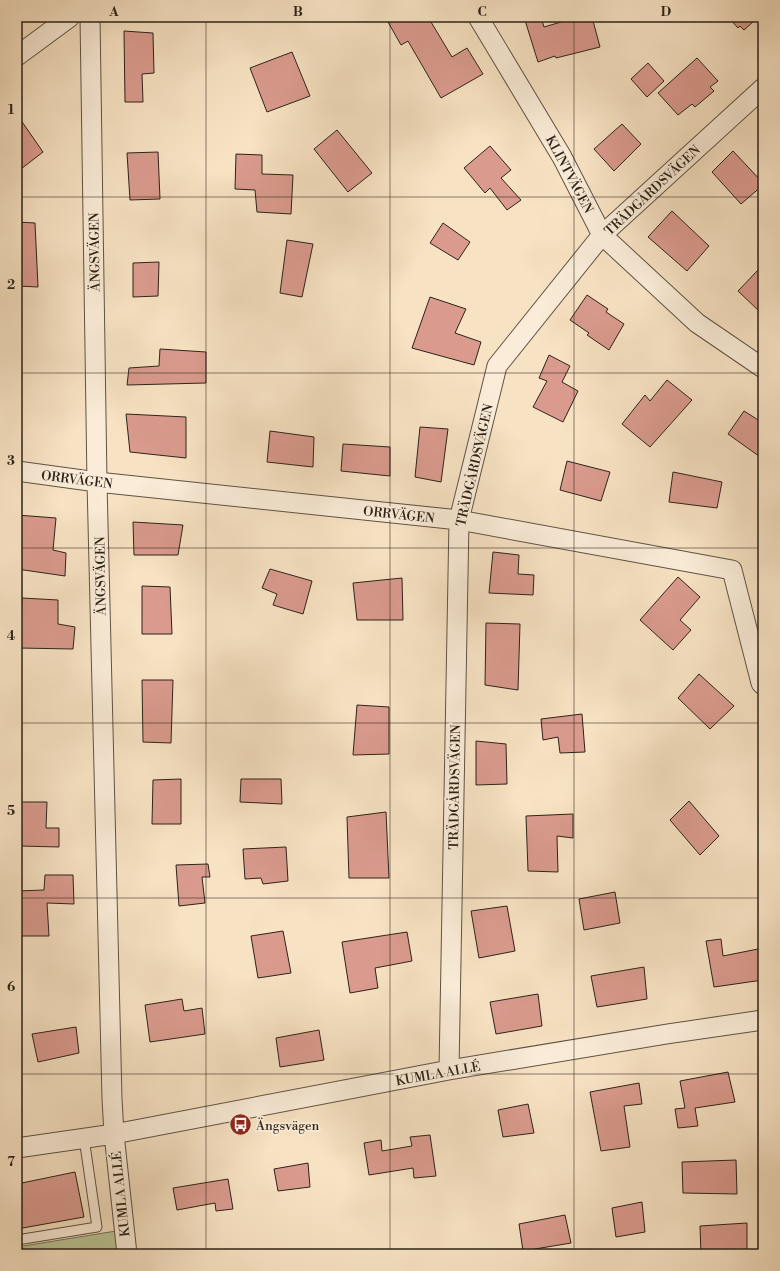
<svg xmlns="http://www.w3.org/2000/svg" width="780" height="1271" viewBox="0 0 780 1271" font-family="'Libre Bodoni',serif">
	<rect width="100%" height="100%" fill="#f7e2c3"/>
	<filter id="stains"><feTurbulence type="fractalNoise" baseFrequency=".005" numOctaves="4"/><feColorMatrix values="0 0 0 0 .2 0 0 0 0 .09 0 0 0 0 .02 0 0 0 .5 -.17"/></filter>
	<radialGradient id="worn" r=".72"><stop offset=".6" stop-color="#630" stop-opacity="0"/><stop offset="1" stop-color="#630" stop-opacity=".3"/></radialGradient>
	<!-- green -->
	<path fill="#bac496" stroke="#737458" d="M116,1231L119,1254H17V1247Z"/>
	<!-- building -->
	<path fill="#da9b8e" stroke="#2c2319" d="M395,17H428L452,57L467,48L483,74L441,98L408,41L401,45L388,22Z
		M524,17H541L544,27L578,17H592L600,47L556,58L555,56L538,62Z
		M728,17H751L750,18L754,21L744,30L740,26L738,28Z
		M124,31L153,33L154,73L142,74L143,102H125Z
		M292,52L310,96L267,112L250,68Z
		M697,58L718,81L710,87L714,91L695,107L692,104L678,115L658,93Z
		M648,63L664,81L647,97L631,79Z
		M18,116L43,152L17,172V117Z
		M622,124L641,144L614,171L594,149Z
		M337,130L372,173L348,192L314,149Z
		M490,146L511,170L501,178L521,200L507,210L490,188L485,193L464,168Z
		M733,151L763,183V185L741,204L712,172Z
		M158,152L160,199L130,200L127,153Z
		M236,154L262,155V174L293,175L291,214L257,212L255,190L235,189Z
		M672,211L709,246L687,271L648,237Z
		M17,222L35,223L38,287L17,286Z
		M443,223L470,242L458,260L430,243Z
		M287,240L313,244L302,297L280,293Z
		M159,262L158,296L133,297V263Z
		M758,270L763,275V309L760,312L738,291Z
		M587,295L608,309L606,312L624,324L609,350L587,335L589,333L570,320Z
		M430,297L466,309L455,333L481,342L474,365L412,348Z
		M160,349L206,352V383L127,385L129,368L159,366Z
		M549,355L570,366L562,382L578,391L563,422L533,407L547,381L539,378Z
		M667,380L692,400L650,447L622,424L645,395L650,401Z
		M744,411L763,423V459L728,434Z
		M126,414L186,417V458L130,452Z
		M420,427L448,429L441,482L415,477Z
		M270,431L314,437L313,467L267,462Z
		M343,444L390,447V476L341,471Z
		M567,461L610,472L601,501L560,490Z
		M673,472L722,482L717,508L669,502Z
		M17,515L56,518L53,550L66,553L65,576L17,569Z
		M133,522L183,525L178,555H134Z
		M493,552L519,555L518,574L534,575L533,595L489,593Z
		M270,569L312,581L303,614L273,605L277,594L262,588Z
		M678,577L700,597L680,620L691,630L673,650L640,620Z
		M402,578L403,620H357L353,583Z
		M142,586L170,587L172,634H142Z
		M22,598L58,600V624L75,627L73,649L19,648Z
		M486,623L520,624L518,690L485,685Z
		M699,674L734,706L710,729L678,698Z
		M142,680H173L171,743L143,742Z
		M357,705L389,707V754L353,755Z
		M582,714L585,752L560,753L558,737L543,740L541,719Z
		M476,741L506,744L507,784L476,785Z
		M181,779V824H152L153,780Z
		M241,779H281L282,804L240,802Z
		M689,801L719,836L700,855L670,820Z
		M21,802H47L46,828H59V847L20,846Z
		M386,812L389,878H349L347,817Z
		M573,814V838L557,836L558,872L528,871L526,816Z
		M286,847L288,881L263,884L261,878L245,879L243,849Z
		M208,864L210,877H202L205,903L179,906L176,865Z
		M45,875H73L74,904L47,903L49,936H17V891L44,890Z
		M615,892L620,923L584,930L579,899Z
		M507,906L515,951L479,958L471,911Z
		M283,931L291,973L258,978L251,936Z
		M407,932L412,961L375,968L378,988L350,993L342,942Z
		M721,939L723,956L763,948V980L714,987L706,941Z
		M644,967L647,999L597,1007L591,976Z
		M538,994L542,1026L496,1034L490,1002Z
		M182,999L184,1011L202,1008L205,1034L150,1042L145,1005Z
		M76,1027L79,1053L38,1062L32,1034Z
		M319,1030L324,1060L280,1067L276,1038Z
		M728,1072L735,1102L695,1108L698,1126L678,1128L675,1109L685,1108L680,1081Z
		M639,1083L642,1104L624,1106L630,1147L601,1151L590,1092Z
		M528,1104L534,1133L503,1137L498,1110Z
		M430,1135L436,1176L414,1178L413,1168L369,1175L364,1143L381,1140L382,1151L412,1146L410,1137Z
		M736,1160L737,1194L683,1193L682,1162Z
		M308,1163L310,1187L278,1191L274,1169Z
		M75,1172L84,1217L17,1229V1184Z
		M228,1179L233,1209L216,1211L215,1203L177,1210L173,1188Z
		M642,1202L645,1232L616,1237L612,1208Z
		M565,1215L571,1243L523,1251L519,1224Z
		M747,1223V1254H701L700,1226Z"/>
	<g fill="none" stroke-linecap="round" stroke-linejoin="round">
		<defs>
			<path id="lane" d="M17,1240L97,1227L84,1138"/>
			<path id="street" d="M90,17L97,482L112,1099L114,1134L127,1254
				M478,17L562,157L602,235L697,323L763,368
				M17,56L70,17
				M17,471L97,482L459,520L732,570L761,683L763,685
				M449,1070L459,520L497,366L602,235L763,88
				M17,1148L114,1134L449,1070L667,1034L763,1020"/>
		</defs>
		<!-- lane casing -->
		<use href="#lane" stroke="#5f5344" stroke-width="11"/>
		<!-- street casing -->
		<use href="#street" stroke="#5f5344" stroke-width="21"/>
		<!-- lane -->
		<use href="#lane" stroke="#faecd8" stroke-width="9"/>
		<!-- street -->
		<use href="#street" stroke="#faecd8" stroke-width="19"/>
	</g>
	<!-- grid -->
	<path fill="none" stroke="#2c2319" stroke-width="1" stroke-opacity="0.55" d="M206,17V1254M390,17V1254M574,17V1254M17,197H763M17,373H763M17,548H763M17,723H763M17,898H763M17,1074H763"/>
	<!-- icons -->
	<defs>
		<symbol id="bus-disc" viewBox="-11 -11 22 22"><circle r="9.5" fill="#8f2418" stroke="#faecd8"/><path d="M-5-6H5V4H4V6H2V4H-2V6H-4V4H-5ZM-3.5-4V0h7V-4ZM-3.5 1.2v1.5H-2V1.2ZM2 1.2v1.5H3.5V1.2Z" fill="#fff"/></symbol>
	</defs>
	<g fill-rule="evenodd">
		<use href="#bus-disc" x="228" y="1112" width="25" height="25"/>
	</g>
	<g text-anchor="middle" stroke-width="4" stroke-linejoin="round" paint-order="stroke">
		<!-- street labels -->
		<g font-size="13" fill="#2c2319" stroke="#faecd8">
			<text transform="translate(570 174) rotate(62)" y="5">KLINTVÄGEN</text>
			<text transform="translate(652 190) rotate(-43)" y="5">TRÄDGÅRDSVÄGEN</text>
			<text transform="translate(94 252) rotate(-91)" y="5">ÄNGSVÄGEN</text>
			<text transform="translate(474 465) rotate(-77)" y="5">TRÄDGÅRDSVÄGEN</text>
			<text transform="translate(77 479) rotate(7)" y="5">ORRVÄGEN</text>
			<text transform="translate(399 514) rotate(6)" y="5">ORRVÄGEN</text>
			<text transform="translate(100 576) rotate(-91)" y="5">ÄNGSVÄGEN</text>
			<text transform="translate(454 787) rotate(-89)" y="5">TRÄDGÅRDSVÄGEN</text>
			<text transform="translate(438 1073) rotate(-10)" y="5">KUMLA ALLÉ</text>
			<text transform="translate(120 1194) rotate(-96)" y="5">KUMLA ALLÉ</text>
		</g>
		<!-- poi labels -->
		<g font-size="13" fill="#2c2319" stroke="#faecd8" text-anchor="start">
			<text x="256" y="1130">Ängsvägen</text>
		</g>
	</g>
	<!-- margin -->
	<rect width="780" height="1271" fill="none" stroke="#f7e2c3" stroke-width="44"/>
	<rect x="22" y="22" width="736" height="1227" fill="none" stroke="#2c2319" stroke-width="1.5"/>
	<g font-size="13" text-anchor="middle" font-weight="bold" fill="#2c2319">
		<text x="114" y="16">A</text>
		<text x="298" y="16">B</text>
		<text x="482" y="16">C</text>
		<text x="666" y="16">D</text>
		<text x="11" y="114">1</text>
		<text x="11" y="289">2</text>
		<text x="11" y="465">3</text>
		<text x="11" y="640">4</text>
		<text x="11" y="815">5</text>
		<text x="11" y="991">6</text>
		<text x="11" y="1166">7</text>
	</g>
	<rect width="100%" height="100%" filter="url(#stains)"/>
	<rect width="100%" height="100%" fill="url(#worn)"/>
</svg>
